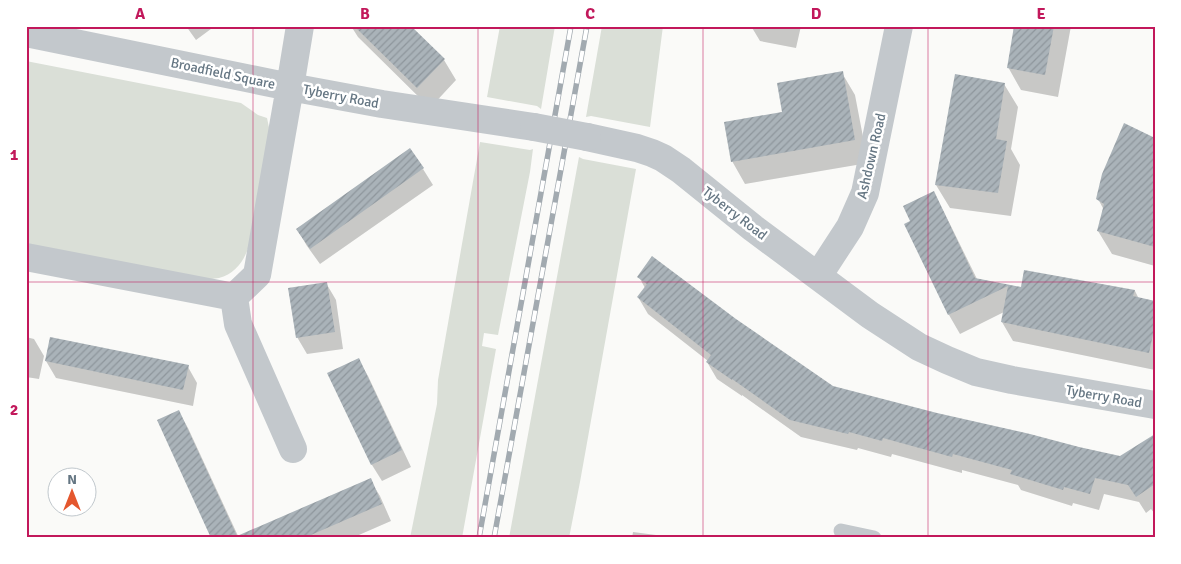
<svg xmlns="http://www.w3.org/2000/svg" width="1181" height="564" viewBox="0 0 1181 564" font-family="Signika,sans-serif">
	<defs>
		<pattern id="building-hatch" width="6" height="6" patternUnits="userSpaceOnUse" patternTransform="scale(1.25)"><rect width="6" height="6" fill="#aab3b9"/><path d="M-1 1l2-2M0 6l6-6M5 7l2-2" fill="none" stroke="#8e969c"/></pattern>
	</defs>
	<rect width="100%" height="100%" fill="#fafaf8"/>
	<!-- grass -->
	<path fill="#dadfd7" d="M500,26H555L541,109L537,106L487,97Z
		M602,26H663L650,127L591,116L586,117Z
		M26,61L241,103L258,115L267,118L270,132L249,246C244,261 235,274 219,278C214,279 208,279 203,279L26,245Z
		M480,142L530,150L533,149L530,172L498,335L484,333L482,346L496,349L462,538H410L437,404L438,380Z
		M579,157L583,159L636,169L580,482L569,538H509Z"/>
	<!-- shadow -->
	<path fill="#0003" d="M186,26H215L196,40Z
		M351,26H409L444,60L456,80L430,108L358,37Z
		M751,26H801L796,48L760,41Z
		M1016,26H1071L1058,97L1021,90L1008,67Z
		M842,73L855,95L868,163L745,184L732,161L783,113Z
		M1004,84L1018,107L1011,149L1020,165L1011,216L950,208L936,185Z
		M1155,140V266L1112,254L1098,231L1104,210L1098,199Z
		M423,169L433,185L320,264L307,246L297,229Z
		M933,193L944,212L977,279L1021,289L1135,291L1139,299L1155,302V370L1013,341L1002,322L1004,312L960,334L949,315L905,225L912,221Z
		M639,277L735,320L833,387L937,414L1120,457L1155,441V514L1151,509L1146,513L1139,502L1104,494L1099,510L1073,503L1072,506L1021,490L1018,485L962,470V473L892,454L891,457L858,448L857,450L801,437L742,395V396L717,379L707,362L708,361L648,314L638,297L645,288Z
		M326,283L336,300L343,349L307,354L297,337Z
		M26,337L34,339L44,356L39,379L26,377Z
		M358,359L368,376L411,467L382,481L372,465L329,373Z
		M46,361L188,367L197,383L193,406L56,378Z
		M179,412L188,428L239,538H212Z
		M370,480L380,496L391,521L352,538H245Z
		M633,532L679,538H632Z"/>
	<!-- building -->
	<path fill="url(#building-hatch)" d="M354,26H411L445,59L417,88Z
		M1014,26H1054L1045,75L1007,68Z
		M843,71L855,140L731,162L724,122L782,112L777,83Z
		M955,74L1005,83L996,139L1007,141L998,193L935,185Z
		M1124,123L1155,138V247L1097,231L1104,204L1096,199L1102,174Z
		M410,148L424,168L310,249L296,229Z
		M934,191L975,278L1021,287L1024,270L1135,290L1133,296L1155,301V325L1149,353L1001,322L1008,286L948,315L904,224L910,221L903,206Z
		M652,256L736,319L833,386L937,413L1030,434L1079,447L1120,456L1155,434V484L1136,497L1128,485L1095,478L1090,494L1064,487L1063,490L1010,474L1012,470L953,454L952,457L883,438L882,441L849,432L848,434L790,420L732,379V380L706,362L711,355L637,297L647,284L637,277Z
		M327,282L335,332L296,338L288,288Z
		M50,337L189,365L183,390L45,361Z
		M359,358L402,450L371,465L327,373Z
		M179,410L237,536L371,478L382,504L304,538H211L157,420Z"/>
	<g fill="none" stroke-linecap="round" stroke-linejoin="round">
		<!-- service -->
		<path stroke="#c3c8cc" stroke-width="15" d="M841,531L874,538"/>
		<!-- minor -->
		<path stroke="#c3c8cc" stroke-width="28" d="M26,33L290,87L382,104L534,127
			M587,137L637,148L652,153L663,158L681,170L753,228L870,315L919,347L947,360L976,372L1012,380L1155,405
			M26,257L234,297L257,275L290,87L300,26
			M818,276L850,227L865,193L899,26
			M234,297L238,324L293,449"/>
		<defs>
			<path id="rail" d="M479,538L571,26
				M494,538L587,26"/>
		</defs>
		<!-- rail casing -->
		<use href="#rail" stroke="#a2aab0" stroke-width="5.5"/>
		<!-- rail -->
		<use href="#rail" stroke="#fff" stroke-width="4" stroke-dasharray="11" stroke-linecap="butt"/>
		<!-- minor-bridge -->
		<path stroke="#c3c8cc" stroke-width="28" d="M534,127L587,137"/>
	</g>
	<!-- grid -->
	<path fill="none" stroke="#c2185b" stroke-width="1" stroke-opacity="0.55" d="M253,26V538M478,26V538M703,26V538M928,26V538M26,282H1155"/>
	<g text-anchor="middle" stroke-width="5" stroke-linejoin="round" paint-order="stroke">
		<!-- street labels -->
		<g font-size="14" fill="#657683" stroke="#fff">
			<text transform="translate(223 73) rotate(12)" y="5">Broadfield Square</text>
			<text transform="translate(341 96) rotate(11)" y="5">Tyberry Road</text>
			<text transform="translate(871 156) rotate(-77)" y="5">Ashdown Road</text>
			<text transform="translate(735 213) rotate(38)" y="5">Tyberry Road</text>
			<text transform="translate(1104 396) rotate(10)" y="5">Tyberry Road</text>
		</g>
	</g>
	<!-- border -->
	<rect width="1181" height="564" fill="none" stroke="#ffffff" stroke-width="55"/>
	<!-- north arrow -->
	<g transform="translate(72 492)"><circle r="24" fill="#ffffff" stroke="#c1c8cd"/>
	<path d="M0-4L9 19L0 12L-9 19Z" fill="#e4572e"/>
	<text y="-8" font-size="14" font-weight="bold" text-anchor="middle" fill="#657683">N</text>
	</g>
	<rect x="28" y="28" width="1126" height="508" fill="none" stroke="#c2185b" stroke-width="2"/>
	<g font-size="16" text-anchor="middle" font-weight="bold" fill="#c2185b">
		<text x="140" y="19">A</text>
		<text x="365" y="19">B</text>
		<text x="590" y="19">C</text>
		<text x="816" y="19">D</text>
		<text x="1041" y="19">E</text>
		<text x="14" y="160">1</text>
		<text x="14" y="415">2</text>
	</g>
</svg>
